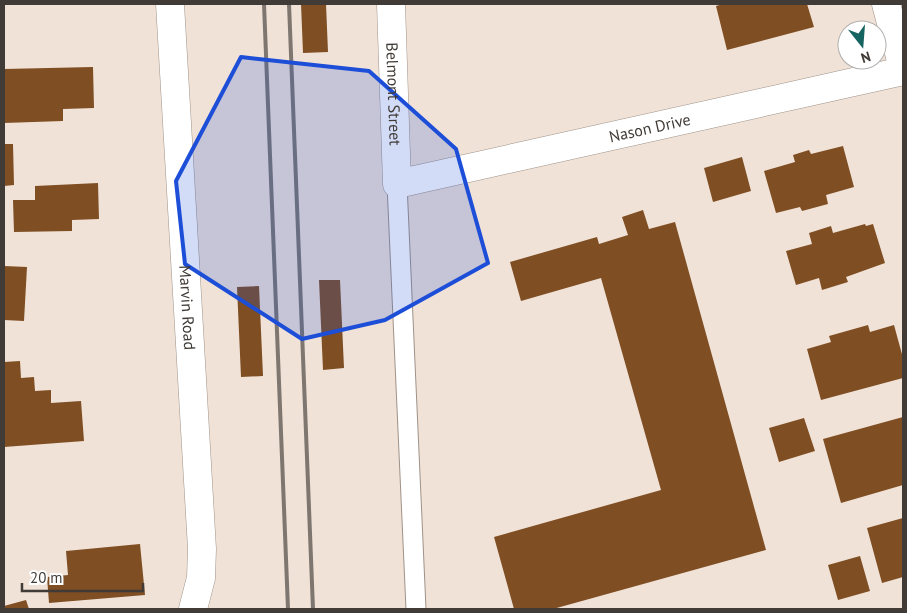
<svg xmlns="http://www.w3.org/2000/svg" width="907" height="613" viewBox="0 0 907 613" font-family="'PT Sans',sans-serif">
	<rect width="100%" height="100%" fill="#f0e2d7"/>
	<!-- building -->
	<path fill="#7f4e23" d="M301,4H326L328,52L303,53Z
		M723,4H807L814,27L727,50L716,6Z
		M93,67L94,108L63,109V121L4,123V69Z
		M4,144H13L14,185L4,186Z
		M843,146L854,187L826,195L828,204L802,211L800,207L776,213L764,171L795,162L793,155L809,150L811,154Z
		M742,157L751,191L713,202L704,168Z
		M98,183L99,219L72,220V231L14,232L13,200H35V186Z
		M643,210L649,229L675,222L766,550L553,609H514L494,537L661,490L601,278L521,301L510,262L597,237L599,244L628,235L622,217Z
		M865,224L866,226L873,224L885,263L846,277L848,282L822,290L819,278L796,285L786,251L812,244L809,233L831,226L833,233Z
		M4,266L27,267L24,321L4,320Z
		M319,280H340L344,368L323,370Z
		M259,286L263,376L241,377L237,287Z
		M868,325L870,332L894,325L903,358V378L821,400L807,349L831,342L829,336Z
		M20,361L21,378L34,377L35,391L51,390V403L81,401L84,441L4,447V362Z
		M903,417V485L841,503L823,439Z
		M804,418L815,451L779,462L769,428Z
		M903,518V577L882,583L867,528Z
		M140,544L145,595L49,603L47,577L68,575L66,551Z
		M860,556L870,591L838,600L828,565Z
		M26,600L29,609H4V606Z"/>
	<g fill="none" stroke-linecap="round" stroke-linejoin="round">
		<defs>
			<path id="lane" d="M397,184L416,609"/>
			<g id="street">
				<path id="s1" d="M170,4L202,549L201,578L193,609"/>
				<path id="s2" d="M391,4L397,184L903,71"/>
			</g>
			<path id="secondary" d="M886,4L903,68"/>
		</defs>
		<!-- lane casing -->
		<use href="#lane" stroke="#9f9288" stroke-width="21"/>
		<!-- street casing -->
		<use href="#street" stroke="#9f9288" stroke-width="29"/>
		<!-- secondary casing -->
		<use href="#secondary" stroke="#9f9288" stroke-width="29"/>
		<!-- lane -->
		<use href="#lane" stroke="#fff" stroke-width="19"/>
		<!-- street -->
		<use href="#street" stroke="#fff" stroke-width="28"/>
		<!-- secondary -->
		<use href="#secondary" stroke="#fff" stroke-width="28"/>
		<!-- rail -->
		<path stroke="#7e766f" stroke-width="4" d="M264,4L288,609
			M289,4L313,609"/>
	</g>
	<!-- marked area -->
	<path fill="#1d4ed8" fill-opacity="0.2" stroke="#1d4ed8" stroke-width="4" stroke-linejoin="round" d="M241,57L369,71L456,149L488,263L385,320L302,339L185,264L176,181Z"/>
	<g text-anchor="middle" stroke-width="5" stroke-linejoin="round" paint-order="stroke">
		<!-- street labels -->
		<g font-size="16" fill="#403b36" stroke="#fff">
			<text dy="6" stroke="none"><textPath href="#s2" startOffset="90">Belmont Street</textPath></text>
			<text dy="6" stroke="none"><textPath href="#s2" startOffset="439">Nason Drive</textPath></text>
			<text dy="6" stroke="none"><textPath href="#s1" startOffset="304">Marvin Road</textPath></text>
		</g>
	</g>
	<!-- border -->
	<rect width="907" height="613" fill="none" stroke="#403b36" stroke-width="10"/>
	<!-- north arrow -->
	<g transform="translate(862 45) rotate(163)"><circle r="24" fill="#ffffff" stroke="#b3b1af"/>
	<path d="M0-4L9 19L0 12L-9 19Z" fill="#166461"/>
	<text y="-8" font-size="14" font-weight="bold" text-anchor="middle" fill="#403b36">N</text>
	</g>
	<!-- scale -->
	<path d="M22 583v8h121v-8" fill="none" stroke="#403b36" stroke-width="2.5"/>
	<text x="30" y="583" font-size="15" fill="#403b36" stroke="#ffffff" stroke-width="4" paint-order="stroke">20 m</text>
</svg>
